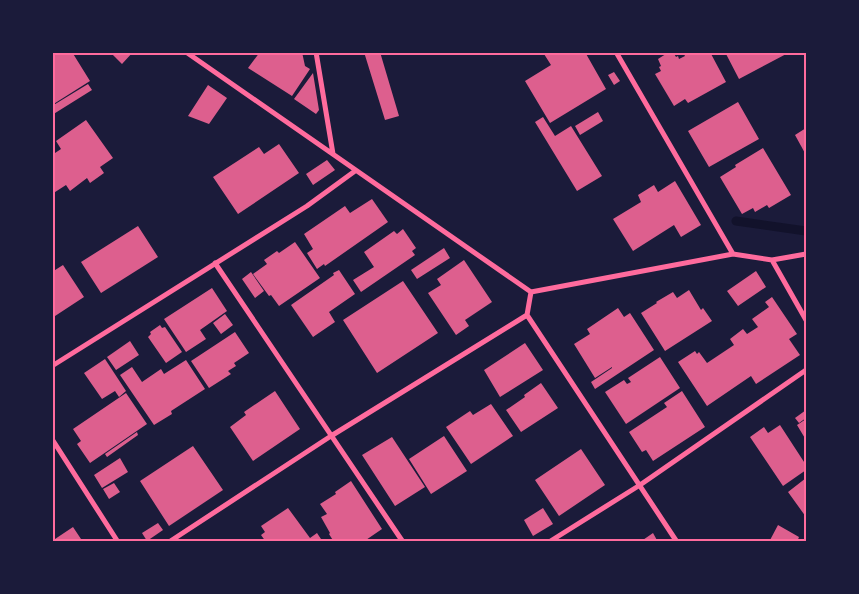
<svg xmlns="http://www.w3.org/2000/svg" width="859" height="594" viewBox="0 0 859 594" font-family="'Alegreya Sans',sans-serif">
	<rect width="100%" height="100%" fill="#1b1b3a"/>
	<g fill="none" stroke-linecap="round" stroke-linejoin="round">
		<!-- stream -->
		<path stroke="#12122b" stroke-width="9" d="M736,221L806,231"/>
	</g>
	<!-- building -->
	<path fill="#dd5f8e" d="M58,52H72L90,81L52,105V56Z
		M110,52H133L122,64Z
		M260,52H302L305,66L310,69L292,96L248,68Z
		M364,52H380L399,116L385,120Z
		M547,52H585L606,89L550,123L525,81L551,65L544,54Z
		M669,52H673L676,57L678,56L679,59L685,56L683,52H710L726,82L688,103L685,99L674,106L655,74L661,71L659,67L661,66L658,59Z
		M725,52H790L739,79Z
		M614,72L620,81L614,85L608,75Z
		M313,73L319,110L316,114L294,99Z
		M88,84L92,90L52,115V106Z
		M208,85L227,98L209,124L188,116Z
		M738,102L759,139L709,167L688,131Z
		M598,112L603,121L580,135L575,126Z
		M543,117L555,136L571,126L602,176L577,191L535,122Z
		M86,120L113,158L100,167L104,173L90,183L87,178L70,191L66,185L52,194V155L61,149L56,141Z
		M806,128V155L795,135Z
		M279,144L299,173L238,214L213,177L259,147L264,154Z
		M763,148L791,195L769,208L767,205L755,212L753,208L742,214L720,177L736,167L735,165Z
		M327,160L335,170L313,185L306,174Z
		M675,181L701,225L681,237L674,225L633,251L613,219L641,202L638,195L654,185L658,192Z
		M372,199L388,222L325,266L324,264L317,269L307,253L313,249L304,234L345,206L350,213Z
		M138,226L158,257L101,293L81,262Z
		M403,229L416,248L412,251L415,255L361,292L353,280L374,267L364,252L394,231L397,234Z
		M295,242L320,278L279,306L271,295L269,296L253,274L267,264L264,260L277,251L279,253Z
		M444,248L450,258L417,279L411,270Z
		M464,260L492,302L465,320L469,326L456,335L428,293L441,285L437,279Z
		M63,265L84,297L52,318V272Z
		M339,270L355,294L329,312L335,322L313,337L291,305L334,275L333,273Z
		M756,271L766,287L738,306L727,291Z
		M251,272L264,291L255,298L242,279Z
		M403,281L438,333L377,373L343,320Z
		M212,288L227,311L200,330L206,339L186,352L164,319Z
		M689,290L701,310L703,308L712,321L665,351L641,313L657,303L656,302L673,292L677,298Z
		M772,297L797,334L789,339L800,355L756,384L751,376L707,406L678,362L695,351L697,354L699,352L707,363L734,345L730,339L743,329L747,334L758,327L752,319L769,307L765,302Z
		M618,308L624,317L630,313L654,350L595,389L591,382L612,368V367L595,378L574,344L590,334L587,329Z
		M225,314L233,325L221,334L213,323Z
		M160,325L162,328L165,327L182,352L166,363L148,337L151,334L150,332Z
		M235,332L249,353L234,363L236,366L228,371L231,374L209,388L191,361Z
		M130,341L139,355L116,370L107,357Z
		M525,343L543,370L500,397L484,370Z
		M660,357L680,388L626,424L605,392L624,380L627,384L631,382L628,378Z
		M105,359L126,391L119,397L115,391L102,399L84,373Z
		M186,360L205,389L171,411L172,414L154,425L120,375L132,367L142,382L161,369L164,374Z
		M541,383L558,408L521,432L506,410L525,397L524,395Z
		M275,391L300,429L253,461L230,427L246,415L244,412Z
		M682,391L705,427L653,461L646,450L642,452L629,432L667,407L664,403Z
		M126,393L147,424L90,463L77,444L81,441L73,429Z
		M491,404L513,436L471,464L446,427L470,411L473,415Z
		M806,410V418L799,423L795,418Z
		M806,419V440L797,425Z
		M780,425L806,465V470L783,486L750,437L764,427L768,433Z
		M137,432L138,435L107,457L105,454Z
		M444,436L467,471L431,494L409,459Z
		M392,437L425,487L395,506L362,455Z
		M193,446L223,490L169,526L140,481Z
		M581,449L605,485L559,516L535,480Z
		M120,458L128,472L102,488L94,475Z
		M806,478V517L788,492Z
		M351,481L382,529L363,542H334L329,534L330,533L321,517L327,514L320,504L336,494L335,492Z
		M114,483L120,492L109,499L103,489Z
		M288,508L310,538L317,533L323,542H266L261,535L265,532L261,526Z
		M543,508L553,524L533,536L524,520Z
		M158,523L163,530L147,541L142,533Z
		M778,525L799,537L797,542H769Z
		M73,527L83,542H52V541Z
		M653,533L658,542H640Z"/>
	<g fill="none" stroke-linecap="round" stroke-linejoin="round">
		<!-- minor -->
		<path stroke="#ff6b9d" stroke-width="5" d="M186,52L531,292L733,254L772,260L806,320
			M316,52L333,154
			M616,52L733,254
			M772,260L806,254
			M215,263L403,542
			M531,292L527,315L677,542
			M52,366L307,206L355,171
			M52,439L118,542
			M169,542L331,436L527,315
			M549,542L640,485L806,370"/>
	</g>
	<!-- border -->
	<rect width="859" height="594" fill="none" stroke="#1b1b3a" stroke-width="108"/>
	<rect x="54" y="54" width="751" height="486" fill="none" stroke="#ff6b9d" stroke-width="2"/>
</svg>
